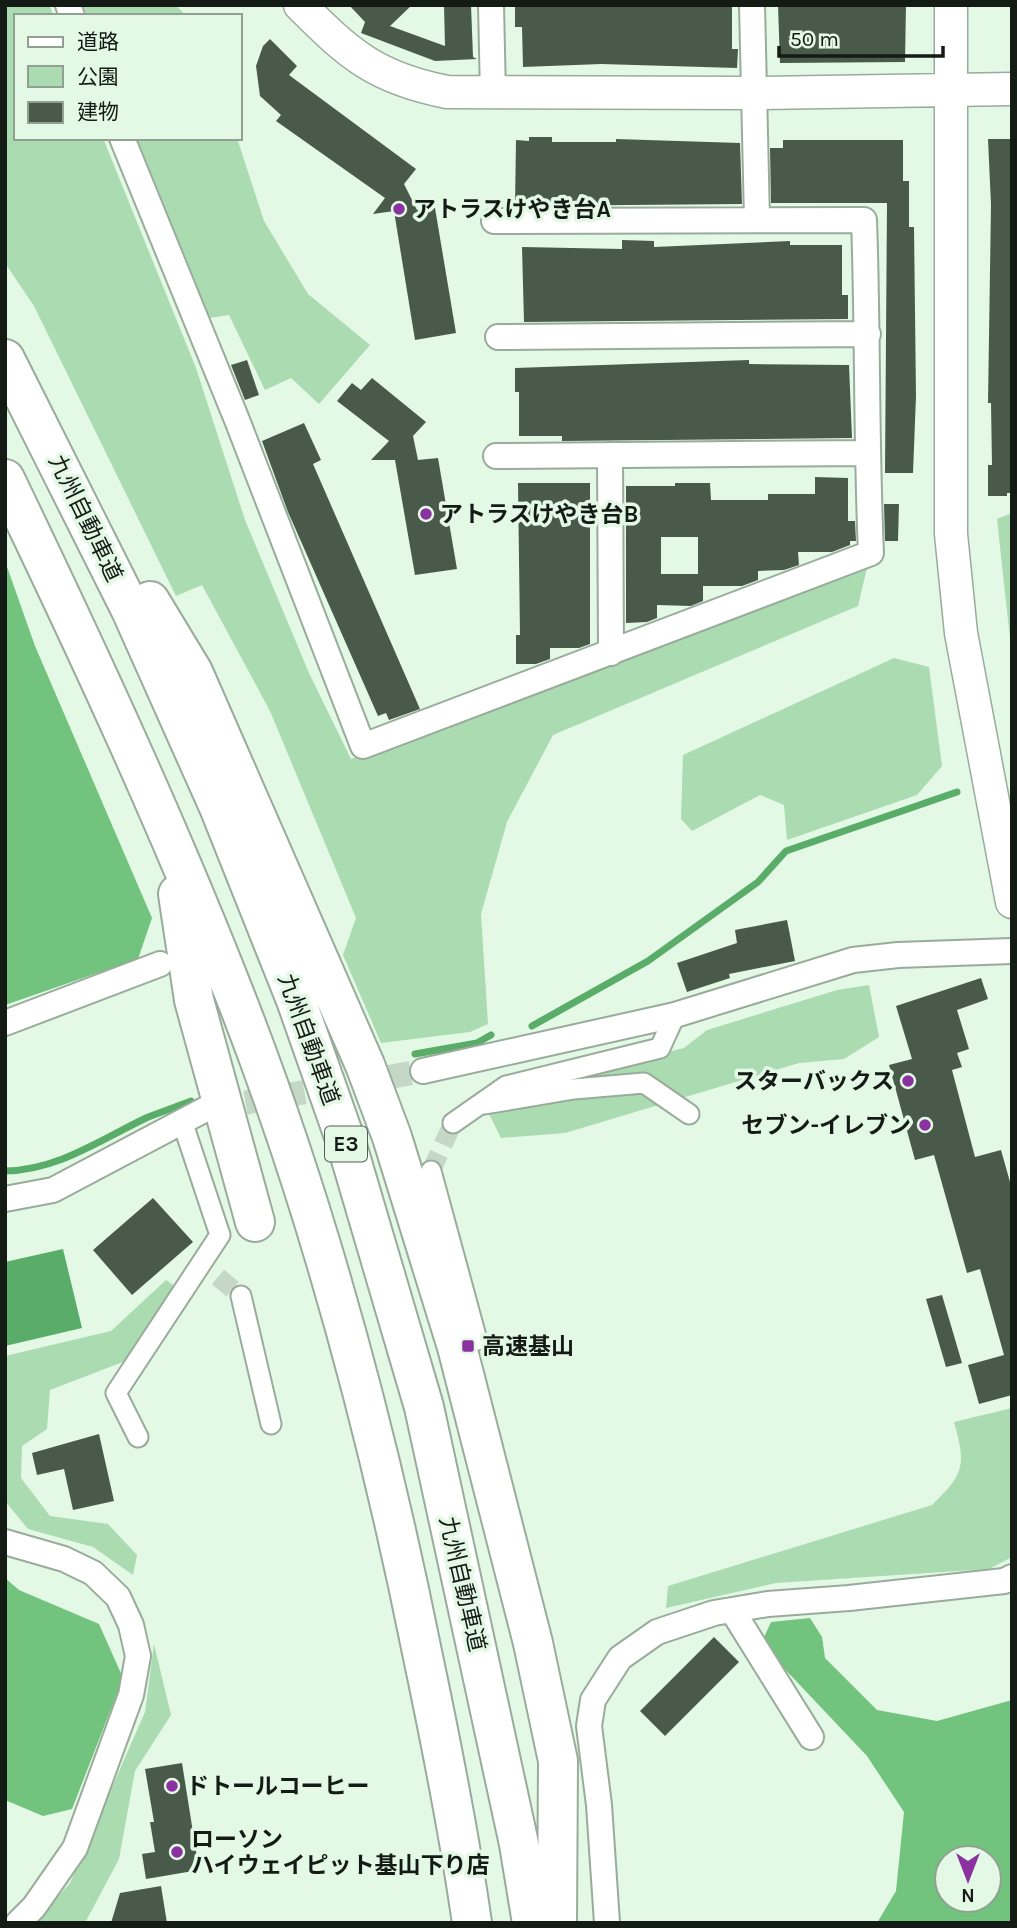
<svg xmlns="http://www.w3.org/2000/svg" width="1017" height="1928" viewBox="0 0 1017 1928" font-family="Karla,'Noto Sans JP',sans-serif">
	<rect width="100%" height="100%" fill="#e4f8e6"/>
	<!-- green -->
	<path fill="#abdbb0" d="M5,5H49L54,16H16V138H103L196,368L245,520L309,673L351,759L867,568L858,606L553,735L507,822L481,914L488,1024L470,1032L381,1043L343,955L356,918L270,711L202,585L176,596L34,306L5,263Z
		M83,5H175L187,16H87Z
		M137,138H237L264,221L308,294L370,345L319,404L291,378L265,390L229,315L210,318Z
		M1012,513V657L997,519Z
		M894,658L929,667L942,766L917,795L787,840L784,805L760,795L692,831L681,819L683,755Z
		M869,985L879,1037L844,1059L799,1063L565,1133L501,1138L488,1112L538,1084L684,1048L707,1030L837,990Z
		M166,1280L188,1295L128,1360L50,1390L47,1429L22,1446L21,1478L50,1516L108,1524L137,1555L133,1575L93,1547L28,1529L5,1501V1356L111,1331Z
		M1012,1408V1557L989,1569L776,1583L666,1608L668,1586L932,1505C965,1473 966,1465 954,1422Z
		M154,1644L171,1715L135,1771L119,1859L85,1923H34L70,1883L145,1712Z"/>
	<!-- forest -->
	<path fill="#71c37d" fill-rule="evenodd" d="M5,561L35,646L152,918L138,959L5,1005Z
		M5,1578L19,1590L99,1624L123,1678L72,1809L43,1816L5,1800Z
		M810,1618L822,1637L825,1658L877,1710L937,1721L1012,1700V1923H877L896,1891L904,1812L867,1756L761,1644L771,1622ZM947,1858H989V1900H947Z"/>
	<!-- water -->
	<path fill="#5aad68" d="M63,1249L82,1328L5,1346V1262Z"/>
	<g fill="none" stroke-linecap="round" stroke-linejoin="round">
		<!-- stream -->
		<path stroke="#5aad68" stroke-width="7" d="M532,1026L648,961L758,882L786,851L957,792
			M415,1054L477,1043L491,1035
			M5,1171C58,1170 100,1140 146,1118C161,1112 176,1107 191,1101"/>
	</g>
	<!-- building -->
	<path fill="#495a4a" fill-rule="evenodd" d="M349,5H412L390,26L445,46L444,5H471L473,57L477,59L435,61L361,33L365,22Z
		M515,5H732V49H738L737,68L601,64L523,67L522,27H515Z
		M778,5H906L905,62L780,63Z
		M270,39L297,66L289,75L416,169L404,184L417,210L435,208L456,333L415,340L394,211L373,214L385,198L276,121L281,115L260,96L256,66L263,46Z
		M529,137H552V142H616V139L740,143L742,204L515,206L516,140L529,141Z
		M988,139H1012V493H1007V496H988V465H992L991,403H988L991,205Z
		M783,140H903V181H909V227H914L916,396L913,473H885L887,203H771L770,148H783Z
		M622,240L654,241V247L790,241V245H842V295H848V319L524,322L522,247L622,249Z
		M247,360L259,395L245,400L231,365Z
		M749,360V364L849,365L852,438L562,441V436H519V392H515V368Z
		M372,378L426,422L413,436L418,460L438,458L457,569L415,575L395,460H371L389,441L337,401L352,383L361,390Z
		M304,423L321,460L313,464L420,709L389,720L386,713L378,716L288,512L262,441Z
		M815,477L848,478V521H855L856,541H850V545L832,552H798L799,565L784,570L758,571V580L742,586H703V601L691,606L657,605V618L647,622L626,623V486H675V483H710L711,500H768V494H815ZM661,537H698V574H661Z
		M518,483H590V644L579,648H550V659L536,664H516V635H520Z
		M884,504H899L898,541H885Z
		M787,920L795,961L729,974L730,978L687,992L677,963L737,943L735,930Z
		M981,978L988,999L957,1010L969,1049L957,1053L962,1067L952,1070L975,1157L1001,1150L1012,1189V1395L979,1404L968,1365L1004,1355L980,1269L967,1273L934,1155L915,1160L889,1065L912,1059L896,1006Z
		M153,1198L193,1242L132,1295L93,1250Z
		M942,1295L962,1363L946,1367L926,1299Z
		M99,1434L114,1501L73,1510L64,1469L37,1475L32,1453Z
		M714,1637L739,1662L665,1736L640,1711Z
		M182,1763L199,1870L146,1879L142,1854L155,1852L150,1822H154L145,1769Z
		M161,1886L167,1923H111L120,1893Z"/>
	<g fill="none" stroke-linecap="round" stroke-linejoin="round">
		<!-- pedestrian-tunnel -->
		<path stroke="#c5d7c6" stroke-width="19" stroke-dasharray="19 10" stroke-linecap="butt" d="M431,1171L453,1123
			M218,1277L241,1296"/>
		<!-- minor-tunnel -->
		<path stroke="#c5d7c6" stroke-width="24" stroke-dasharray="24 12" stroke-linecap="butt" d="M210,1109L423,1071"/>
		<defs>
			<path id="pedestrian" d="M485,1104L574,1089L644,1083L689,1114
				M453,1123L506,1086L660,1048L675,1015
				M431,1171L477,1340
				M241,1296L271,1424
				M138,1437L116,1393L220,1235L182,1121"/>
			<path id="minor" d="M68,5L72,16
				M491,5L493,95
				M752,5L757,220
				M122,138L237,420L363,746L871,553C866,442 868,331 864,220L494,221
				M498,337L868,334
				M610,455L611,653
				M496,456L867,453
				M5,1023L160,964
				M423,1071L675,1015L853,960L898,955L1012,951
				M5,1199L53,1190L206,1109
				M5,1542L64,1559L93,1573L118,1597L131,1625L138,1656L131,1695L75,1848L34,1907L18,1923
				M732,1610L811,1737
				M607,1923L599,1805L589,1726L593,1700L620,1658L657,1632L714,1613L768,1604L849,1598L1004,1581L1012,1577"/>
			<path id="tertiary" d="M300,5C350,55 376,78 447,92L754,93L1012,89
				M951,5V534L961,633L1012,902"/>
			<path id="motorway" d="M5,359L131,610L219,807L296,1000L346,1142L424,1407L519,1844L532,1923
				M5,479C89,654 171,830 241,1011C321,1218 378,1434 422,1652C441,1742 459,1832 472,1923
				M150,601L193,672L365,1065L392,1137L457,1347L533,1643L558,1761L557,1923
				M178,894L194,1000L255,1222"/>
		</defs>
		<!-- pedestrian casing -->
		<use href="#pedestrian" stroke="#99ac9b" stroke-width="23"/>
		<!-- minor casing -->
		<use href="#minor" stroke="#99ac9b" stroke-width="28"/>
		<!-- tertiary casing -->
		<use href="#tertiary" stroke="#99ac9b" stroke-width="35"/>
		<!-- motorway casing -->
		<use href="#motorway" stroke="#99ac9b" stroke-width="42"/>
		<!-- pedestrian -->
		<use href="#pedestrian" stroke="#fff" stroke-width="19"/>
		<!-- minor -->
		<use href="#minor" stroke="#fff" stroke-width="24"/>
		<!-- tertiary -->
		<use href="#tertiary" stroke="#fff" stroke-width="32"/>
		<!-- motorway -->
		<use href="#motorway" stroke="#fff" stroke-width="38"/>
	</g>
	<!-- markers -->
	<g fill="#8a329f" stroke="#e4f8e6" stroke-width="2.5">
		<circle cx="399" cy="209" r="7"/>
		<circle cx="426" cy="514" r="7"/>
		<circle cx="908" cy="1081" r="7"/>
		<circle cx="925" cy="1125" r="7"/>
		<rect x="461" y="1339" width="14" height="14" rx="3.5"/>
		<circle cx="172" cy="1786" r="7"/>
		<circle cx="177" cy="1852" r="7"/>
	</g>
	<g text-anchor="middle" stroke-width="7" stroke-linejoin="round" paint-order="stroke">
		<!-- shield labels -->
		<rect fill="#e4f8e6" stroke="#525d53" stroke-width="2" x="325" y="1126.5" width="42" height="35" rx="5"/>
		<g font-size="21" font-weight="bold" fill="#141b14">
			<text x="346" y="1151">E3</text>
		</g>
		<!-- poi labels -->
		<g font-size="23" font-weight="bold" fill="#141b14" stroke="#e4f8e6" text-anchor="start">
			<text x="413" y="217">アトラスけやき台A</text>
			<text x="440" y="522">アトラスけやき台B</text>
			<text x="894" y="1089" text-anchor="end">スターバックス</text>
			<text x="911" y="1133" text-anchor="end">セブン-イレブン</text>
			<text x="482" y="1354">高速基山</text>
			<text x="186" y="1794">ドトールコーヒー</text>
			<text x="191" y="1847">ローソン<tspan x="191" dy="26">ハイウェイピット基山下り店</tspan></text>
		</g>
		<!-- street labels -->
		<g font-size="23" fill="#141b14" stroke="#e4f8e6">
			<text transform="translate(86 518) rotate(64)" y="8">九州自動車道</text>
			<text transform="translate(309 1039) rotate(70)" y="8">九州自動車道</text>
			<text transform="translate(463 1584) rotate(77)" y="8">九州自動車道</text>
		</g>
	</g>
	<!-- border -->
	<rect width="1017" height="1928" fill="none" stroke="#141b14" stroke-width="14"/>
	<!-- legend -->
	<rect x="14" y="14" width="228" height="126" fill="#e4f8e6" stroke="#91a092" stroke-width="2"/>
	<rect x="28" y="37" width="35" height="10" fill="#ffffff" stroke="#91a092" stroke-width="2"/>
	<text x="77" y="49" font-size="21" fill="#141b14">道路</text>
	<rect x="28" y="66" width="35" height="21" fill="#abdbb0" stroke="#91a092" stroke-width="2"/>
	<text x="77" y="84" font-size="21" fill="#141b14">公園</text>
	<rect x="28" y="102" width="35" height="21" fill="#495a4a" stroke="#91a092" stroke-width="2"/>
	<text x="77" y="119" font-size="21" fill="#141b14">建物</text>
	<!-- north arrow -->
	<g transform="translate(968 1879) rotate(180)"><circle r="33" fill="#e4f8e6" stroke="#91a092" stroke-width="2"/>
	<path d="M0-5L12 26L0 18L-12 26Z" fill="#8a329f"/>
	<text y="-10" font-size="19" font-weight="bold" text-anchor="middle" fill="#141b14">N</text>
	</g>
	<!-- scale -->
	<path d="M779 46v10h164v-10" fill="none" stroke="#141b14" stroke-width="3.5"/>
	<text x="790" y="46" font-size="21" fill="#141b14" stroke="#e4f8e6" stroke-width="5" paint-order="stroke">50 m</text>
</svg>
